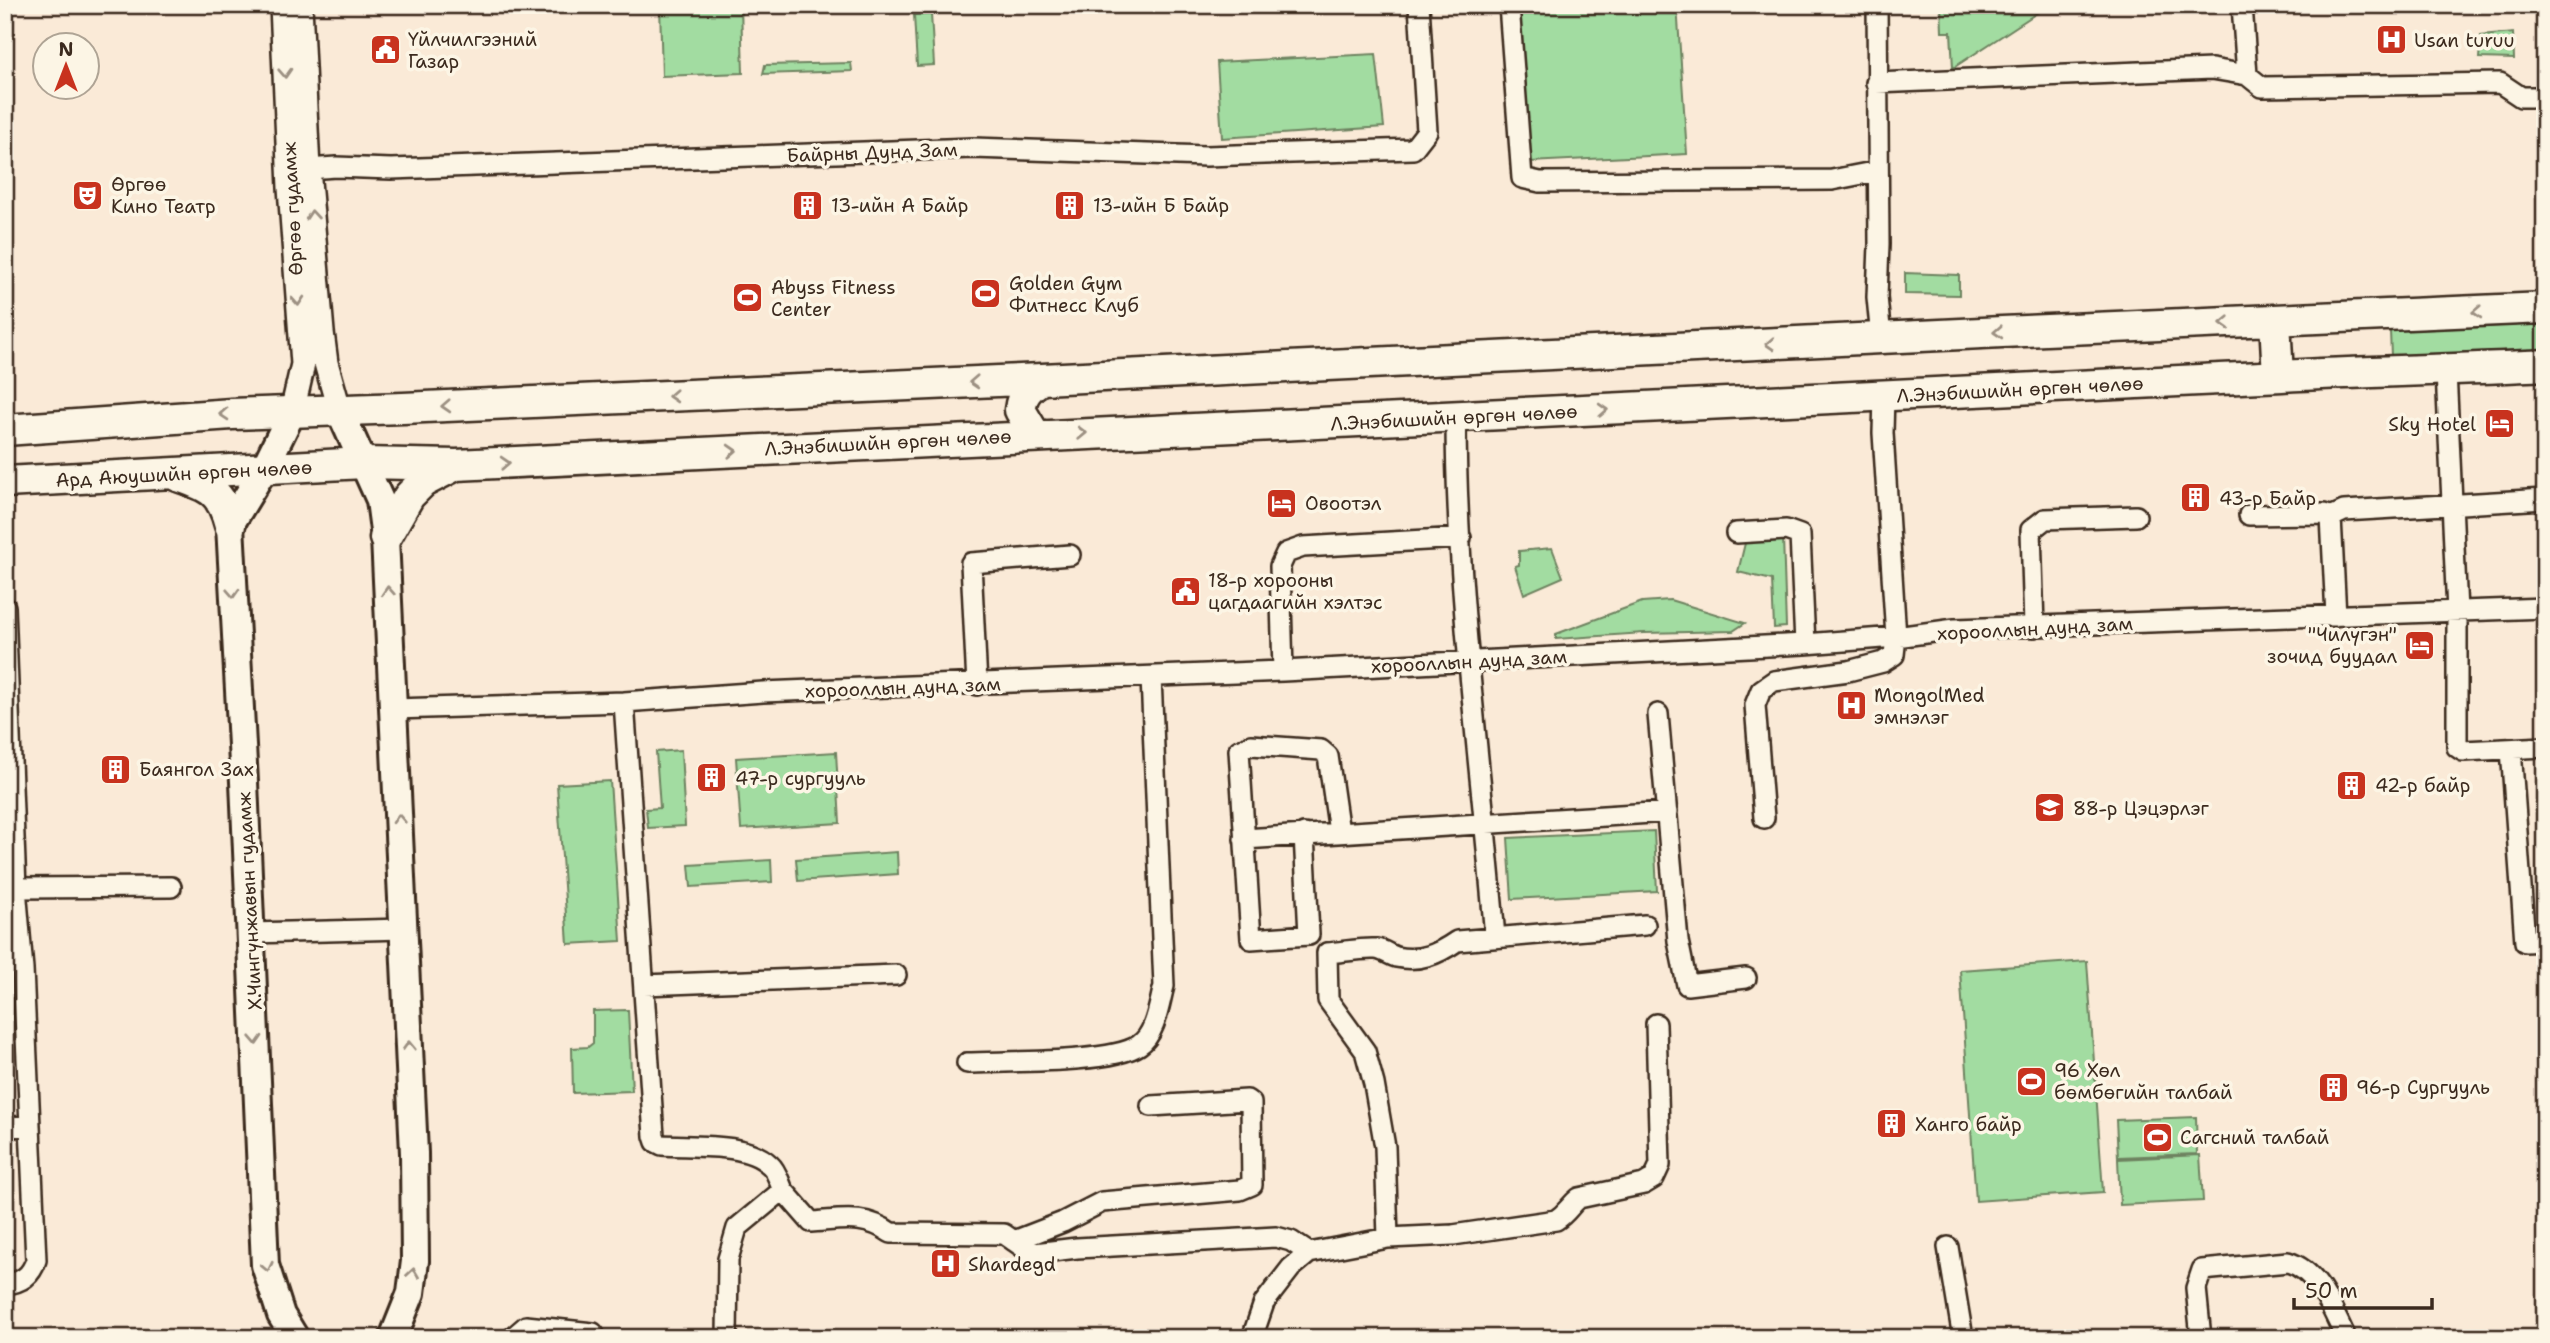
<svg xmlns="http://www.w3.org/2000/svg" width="2550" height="1343" viewBox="0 0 2550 1343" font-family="'Shantell Sans',sans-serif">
	<rect width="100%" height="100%" fill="#faead7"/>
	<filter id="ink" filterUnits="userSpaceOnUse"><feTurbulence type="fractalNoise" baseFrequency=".0143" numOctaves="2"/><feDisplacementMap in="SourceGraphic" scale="14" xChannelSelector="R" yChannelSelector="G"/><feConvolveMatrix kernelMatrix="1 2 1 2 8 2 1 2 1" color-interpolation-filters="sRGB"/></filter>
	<g filter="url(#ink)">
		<!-- green -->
		<path fill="#a2dca1" stroke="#6e8360" stroke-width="2" d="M660,5H741L743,73L662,76Z
			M1518,5H1677L1687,154L1530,162Z
			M1941,5H2049L1953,68L1951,32H1942Z
			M931,14L934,65L917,66L914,15Z
			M2513,33L2514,59L2479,58L2481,36Z
			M1376,54L1384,127L1222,138L1217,62Z
			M851,63L852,71L763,74L765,65Z
			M1905,273L1959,275V295L1905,294Z
			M2545,324V349L2391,356L2390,331Z
			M1783,537L1786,627L1774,628L1772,580L1738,572L1746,539Z
			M1552,548L1563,577L1524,594L1515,566L1519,565V551Z
			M1670,600L1745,623L1733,631L1644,633L1556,639V634L1642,602Z
			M681,750L685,826L648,828L646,809L660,808L656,752Z
			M836,752L840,823L741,829L736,758Z
			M610,781L621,941L568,944L557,784Z
			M1654,831L1657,891L1512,899L1508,838Z
			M897,852L898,874L798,881L796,859Z
			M771,860L772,882L691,887L689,865Z
			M2087,961L2103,1192L1976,1201L1960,970Z
			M628,1010L632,1091L573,1093L572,1048L588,1047L593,1043V1011Z
			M2196,1117L2197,1154L2118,1157L2116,1120Z
			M2200,1155L2203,1201L2120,1205L2118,1159Z"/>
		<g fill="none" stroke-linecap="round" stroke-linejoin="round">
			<defs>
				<path id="minor" d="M1509,5L1522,178L1540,182L1832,180L1878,171
					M1877,5L1879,244L1877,297L1881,338
					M2242,5L2247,75
					M1876,83L2212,69L2247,75L2262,87L2500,83L2521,97H2545
					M308,169L336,167L391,169L973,148L1206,156L1413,149L1427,131L1419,5
					M2446,371L2457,612V747L2463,751L2545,747
					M1456,417C1456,591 1481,765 1495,938
					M2249,515L2324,514L2331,517L2336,616
					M2331,517L2344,511L2545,499
					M1736,533L1786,530L1800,535L1805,644
					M5,607L16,888L23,969L36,1260C31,1276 21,1283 5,1284
					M2034,627L2031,530L2045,519L2136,516
					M1283,671L1280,566L1286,553L1303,547L1461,538
					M977,685L971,563L1070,555
					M624,702L654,1136L656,1142L662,1145C694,1147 747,1142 770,1165C777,1171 779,1182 783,1190L737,1228L728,1259L727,1338
					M394,709L624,702L763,692L1283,671L1805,644L1896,637L1955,629L2545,608
					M1658,714L1678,941L1687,985L1746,978
					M2511,749L2525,942L2545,941
					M1764,818L1755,705L1761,690L1774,681L1848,671L1883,662L1894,655L1896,637L1883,433L1884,395
					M1304,834L1309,935L1251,939L1239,750L1251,745L1321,750L1328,756L1339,832
					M1244,839L1667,812
					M16,888L171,887
					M251,933L404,929
					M644,985L896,975
					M967,1063C1005,1061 1111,1064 1139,1045C1156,1034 1159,1004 1164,986L1151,677
					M5,1127L29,1126
					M783,1190L811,1222C842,1220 864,1214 891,1233L1004,1234L1027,1250L1035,1253L1077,1248L1276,1237L1291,1241L1309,1253
					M1388,1238L1385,1147L1374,1084L1365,1051L1328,1000L1327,953C1343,952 1361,948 1376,949C1384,950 1389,955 1396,957C1420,962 1438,954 1457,941L1645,925
					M1014,1241L1063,1222L1102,1202L1240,1190L1252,1185L1251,1103L1247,1100L1151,1106
					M1948,1247L1963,1338
					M512,1338L526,1326L593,1333L596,1338
					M1252,1338L1264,1303L1291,1268L1309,1253L1388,1238L1453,1235L1556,1220C1568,1212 1569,1206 1579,1198L1644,1184L1654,1178L1660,1165L1656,1024
					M2201,1338L2196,1288L2202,1270L2288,1262C2319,1271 2332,1310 2346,1338"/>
				<path id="tertiary" d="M282,5L290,188L303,364L292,412
					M300,5L308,169L322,332L326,363L339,409"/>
				<path id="secondary" d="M339,409L380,500L385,538L414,1153L415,1261L411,1293L393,1338
					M292,412L264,469L230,525L244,782L265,1265L281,1315L295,1338"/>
				<path id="primary" d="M2275,321L2278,376
					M5,430L232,414L403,408L1042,379L2002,332L2545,308
					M1035,435L1020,410C1022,394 1028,387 1042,379
					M178,476C209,487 221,490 230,525
					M5,482L364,463L456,465C1064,433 1673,407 2282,376C2370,371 2457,370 2545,365
					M385,538L409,496L423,482L452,467"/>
			</defs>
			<!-- minor casing -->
			<use href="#minor" stroke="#3b2a1e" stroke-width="24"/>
			<!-- tertiary casing -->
			<use href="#tertiary" stroke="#3b2a1e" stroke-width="28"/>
			<!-- secondary casing -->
			<use href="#secondary" stroke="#3b2a1e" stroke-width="32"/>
			<!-- primary casing -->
			<use href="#primary" stroke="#3b2a1e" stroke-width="35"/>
			<!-- minor -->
			<use href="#minor" stroke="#fcf5e5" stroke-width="19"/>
			<!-- tertiary -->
			<use href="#tertiary" stroke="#fcf5e5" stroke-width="23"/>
			<!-- secondary -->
			<use href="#secondary" stroke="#fcf5e5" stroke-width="26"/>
			<!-- primary -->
			<use href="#primary" stroke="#fcf5e5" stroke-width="30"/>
		</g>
		<!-- one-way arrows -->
		<defs><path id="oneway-chevron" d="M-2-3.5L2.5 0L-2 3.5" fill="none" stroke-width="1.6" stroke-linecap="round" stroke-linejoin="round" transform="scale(1.75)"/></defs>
		<g stroke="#9c9082">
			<use href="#oneway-chevron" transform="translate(285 73) rotate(87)"/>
			<use href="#oneway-chevron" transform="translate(312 215) rotate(-95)"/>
			<use href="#oneway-chevron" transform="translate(298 301) rotate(86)"/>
			<use href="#oneway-chevron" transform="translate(2477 312) rotate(177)"/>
			<use href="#oneway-chevron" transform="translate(2225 323) rotate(178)"/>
			<use href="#oneway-chevron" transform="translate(1998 332) rotate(177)"/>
			<use href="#oneway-chevron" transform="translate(1770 344) rotate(177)"/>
			<use href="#oneway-chevron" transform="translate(974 382) rotate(177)"/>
			<use href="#oneway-chevron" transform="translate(673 396) rotate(177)"/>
			<use href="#oneway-chevron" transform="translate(446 406) rotate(177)"/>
			<use href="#oneway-chevron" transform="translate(1603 410) rotate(-3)"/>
			<use href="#oneway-chevron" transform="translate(224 414) rotate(176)"/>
			<use href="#oneway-chevron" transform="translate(1082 433) rotate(-2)"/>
			<use href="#oneway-chevron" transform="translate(732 451) rotate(-3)"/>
			<use href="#oneway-chevron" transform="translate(505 463) rotate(-3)"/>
			<use href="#oneway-chevron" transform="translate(388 591) rotate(-93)"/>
			<use href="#oneway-chevron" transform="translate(233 593) rotate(87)"/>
			<use href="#oneway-chevron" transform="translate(399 819) rotate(-93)"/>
			<use href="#oneway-chevron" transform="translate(256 1040) rotate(87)"/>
			<use href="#oneway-chevron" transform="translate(409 1046) rotate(-92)"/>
			<use href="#oneway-chevron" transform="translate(267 1267) rotate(78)"/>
			<use href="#oneway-chevron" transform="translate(413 1273) rotate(-82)"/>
		</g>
	</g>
	<!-- icons -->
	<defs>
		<symbol id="hospital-square" viewBox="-11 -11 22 22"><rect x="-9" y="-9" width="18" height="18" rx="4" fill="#c8321e" stroke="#fcf5e5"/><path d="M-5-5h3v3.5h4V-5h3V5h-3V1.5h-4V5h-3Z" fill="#fff"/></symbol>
		<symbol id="civic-square" viewBox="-11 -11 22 22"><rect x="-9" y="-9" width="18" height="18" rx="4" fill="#c8321e" stroke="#fcf5e5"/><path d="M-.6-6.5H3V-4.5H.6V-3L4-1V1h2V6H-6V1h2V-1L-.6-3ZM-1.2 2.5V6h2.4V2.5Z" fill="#fff"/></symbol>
		<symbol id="theatre-square" viewBox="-11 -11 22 22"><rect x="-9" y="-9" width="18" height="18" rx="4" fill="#c8321e" stroke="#fcf5e5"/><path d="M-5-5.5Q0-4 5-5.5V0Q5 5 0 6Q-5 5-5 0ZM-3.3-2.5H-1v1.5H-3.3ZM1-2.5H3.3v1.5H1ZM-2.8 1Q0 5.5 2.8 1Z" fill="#fff"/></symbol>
		<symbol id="building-square" viewBox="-11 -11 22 22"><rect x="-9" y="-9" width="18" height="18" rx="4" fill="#c8321e" stroke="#fcf5e5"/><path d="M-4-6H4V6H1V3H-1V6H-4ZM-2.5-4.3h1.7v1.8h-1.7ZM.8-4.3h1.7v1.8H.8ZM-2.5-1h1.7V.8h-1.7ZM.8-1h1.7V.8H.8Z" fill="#fff"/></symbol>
		<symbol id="stadium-square" viewBox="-11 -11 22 22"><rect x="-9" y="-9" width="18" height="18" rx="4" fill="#c8321e" stroke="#fcf5e5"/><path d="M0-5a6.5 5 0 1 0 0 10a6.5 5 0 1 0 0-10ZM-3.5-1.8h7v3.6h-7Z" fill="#fff"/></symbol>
		<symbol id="hotel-square" viewBox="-11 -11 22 22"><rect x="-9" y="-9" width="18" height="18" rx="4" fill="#c8321e" stroke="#fcf5e5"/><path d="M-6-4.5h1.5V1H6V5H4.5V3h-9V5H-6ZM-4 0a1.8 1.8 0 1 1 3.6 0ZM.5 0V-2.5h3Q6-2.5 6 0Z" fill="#fff"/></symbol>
		<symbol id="school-square" viewBox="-11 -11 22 22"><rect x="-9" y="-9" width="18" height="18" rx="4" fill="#c8321e" stroke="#fcf5e5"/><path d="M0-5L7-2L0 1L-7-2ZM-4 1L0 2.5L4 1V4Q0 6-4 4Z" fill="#fff"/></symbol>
	</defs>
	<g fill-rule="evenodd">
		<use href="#hospital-square" x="2374" y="22" width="35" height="35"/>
		<use href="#civic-square" x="368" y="32" width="35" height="35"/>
		<use href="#theatre-square" x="70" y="178" width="35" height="35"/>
		<use href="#building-square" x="790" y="188" width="35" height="35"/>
		<use href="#building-square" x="1052" y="188" width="35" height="35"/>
		<use href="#stadium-square" x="968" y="276" width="35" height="35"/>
		<use href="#stadium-square" x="730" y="280" width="35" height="35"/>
		<use href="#hotel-square" x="2482" y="406" width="35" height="35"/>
		<use href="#building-square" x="2178" y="480" width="35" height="35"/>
		<use href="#hotel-square" x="1264" y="486" width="35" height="35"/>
		<use href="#civic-square" x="1168" y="574" width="35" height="35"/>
		<use href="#hotel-square" x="2402" y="628" width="35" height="35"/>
		<use href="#hospital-square" x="1834" y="688" width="35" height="35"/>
		<use href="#building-square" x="98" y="752" width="35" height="35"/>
		<use href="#building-square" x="694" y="760" width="35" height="35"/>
		<use href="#building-square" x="2334" y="768" width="35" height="35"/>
		<use href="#school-square" x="2032" y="790" width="35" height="35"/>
		<use href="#stadium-square" x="2014" y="1064" width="35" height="35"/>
		<use href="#building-square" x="2316" y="1070" width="35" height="35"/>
		<use href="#building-square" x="1874" y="1106" width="35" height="35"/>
		<use href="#stadium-square" x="2140" y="1120" width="35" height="35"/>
		<use href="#hospital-square" x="928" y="1246" width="35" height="35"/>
	</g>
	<g text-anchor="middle" stroke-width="7" stroke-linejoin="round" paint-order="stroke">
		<!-- poi labels -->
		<g font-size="19" fill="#3b2a1e" stroke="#fcf5e5" text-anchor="start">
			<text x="408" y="46">Үйлчилгээний<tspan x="408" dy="22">Газар</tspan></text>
			<text x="2414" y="47">Usan turuu</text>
			<text x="111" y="191">Өргөө<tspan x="111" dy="22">Кино Театр</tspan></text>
			<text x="831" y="212">13-ийн А Байр</text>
			<text x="1093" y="212">13-ийн Б Байр</text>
			<text x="1009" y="290">Golden Gym<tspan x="1009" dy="22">Фитнесс Клуб</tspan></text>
			<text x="771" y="294">Abyss Fitness<tspan x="771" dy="22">Center</tspan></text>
			<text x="2476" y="431" text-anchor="end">Sky Hotel</text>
			<text x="2219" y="505">43-р Байр</text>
			<text x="1305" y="510">Овоотэл</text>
			<text x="1208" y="587">18-р хорооны<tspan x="1208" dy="22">цагдаагийн хэлтэс</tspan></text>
			<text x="2397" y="641" text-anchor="end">"Чилүгэн"<tspan x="2397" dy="22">зочид буудал</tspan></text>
			<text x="1874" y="702">MongolMed<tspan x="1874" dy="22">эмнэлэг</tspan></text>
			<text x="139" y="776">Баянгол Зах</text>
			<text x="735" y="785">47-р сургууль</text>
			<text x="2375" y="792">42-p байр</text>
			<text x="2073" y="815">88-р Цэцэрлэг</text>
			<text x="2054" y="1077">96 Хөл<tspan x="2054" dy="22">бөмбөгийн талбай</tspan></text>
			<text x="2356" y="1094">96-р Сургууль</text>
			<text x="1915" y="1131">Ханго байр</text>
			<text x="2180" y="1144">Сагсний талбай</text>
			<text x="968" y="1271">Shardegd</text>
		</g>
		<!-- street labels -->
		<g font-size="19" fill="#3b2a1e" stroke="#fcf5e5">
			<text transform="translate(872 152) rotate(-2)" y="7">Байрны Дунд Зам</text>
			<text transform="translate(292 209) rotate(-93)" y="7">Өргөө гудамж</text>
			<text transform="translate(2020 389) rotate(-3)" y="7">Л.Энэбишийн өргөн чөлөө</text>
			<text transform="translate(1454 417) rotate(-3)" y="7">Л.Энэбишийн өргөн чөлөө</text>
			<text transform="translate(888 442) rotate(-3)" y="7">Л.Энэбишийн өргөн чөлөө</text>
			<text transform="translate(184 473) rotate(-3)" y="7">Ард Аюушийн өргөн чөлөө</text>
			<text transform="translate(2035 628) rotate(-3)" y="7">хорооллын дунд зам</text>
			<text transform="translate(1469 661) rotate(-3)" y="7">хорооллын дунд зам</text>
			<text transform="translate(903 687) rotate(-2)" y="7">хорооллын дунд зам</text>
			<text transform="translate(249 901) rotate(-93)" y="7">Х.Чингүнжавын гудамж</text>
		</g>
	</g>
	<!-- margin -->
	<rect width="2550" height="1343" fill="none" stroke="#fcf5e5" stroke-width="28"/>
	<rect x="14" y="14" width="2522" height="1315" fill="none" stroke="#3b2a1e" stroke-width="2.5" filter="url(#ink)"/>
	<!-- north arrow -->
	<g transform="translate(66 66)"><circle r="33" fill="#fcf5e5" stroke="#afa495" stroke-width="2"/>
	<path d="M0-5L12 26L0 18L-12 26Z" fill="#c8321e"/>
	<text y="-10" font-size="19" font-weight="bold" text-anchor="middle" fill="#3b2a1e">N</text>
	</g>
	<!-- scale -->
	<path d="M2294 1298v10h138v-10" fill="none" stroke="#3b2a1e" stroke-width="3.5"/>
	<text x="2305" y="1298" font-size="21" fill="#3b2a1e" stroke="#fcf5e5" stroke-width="5" paint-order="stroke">50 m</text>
</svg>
